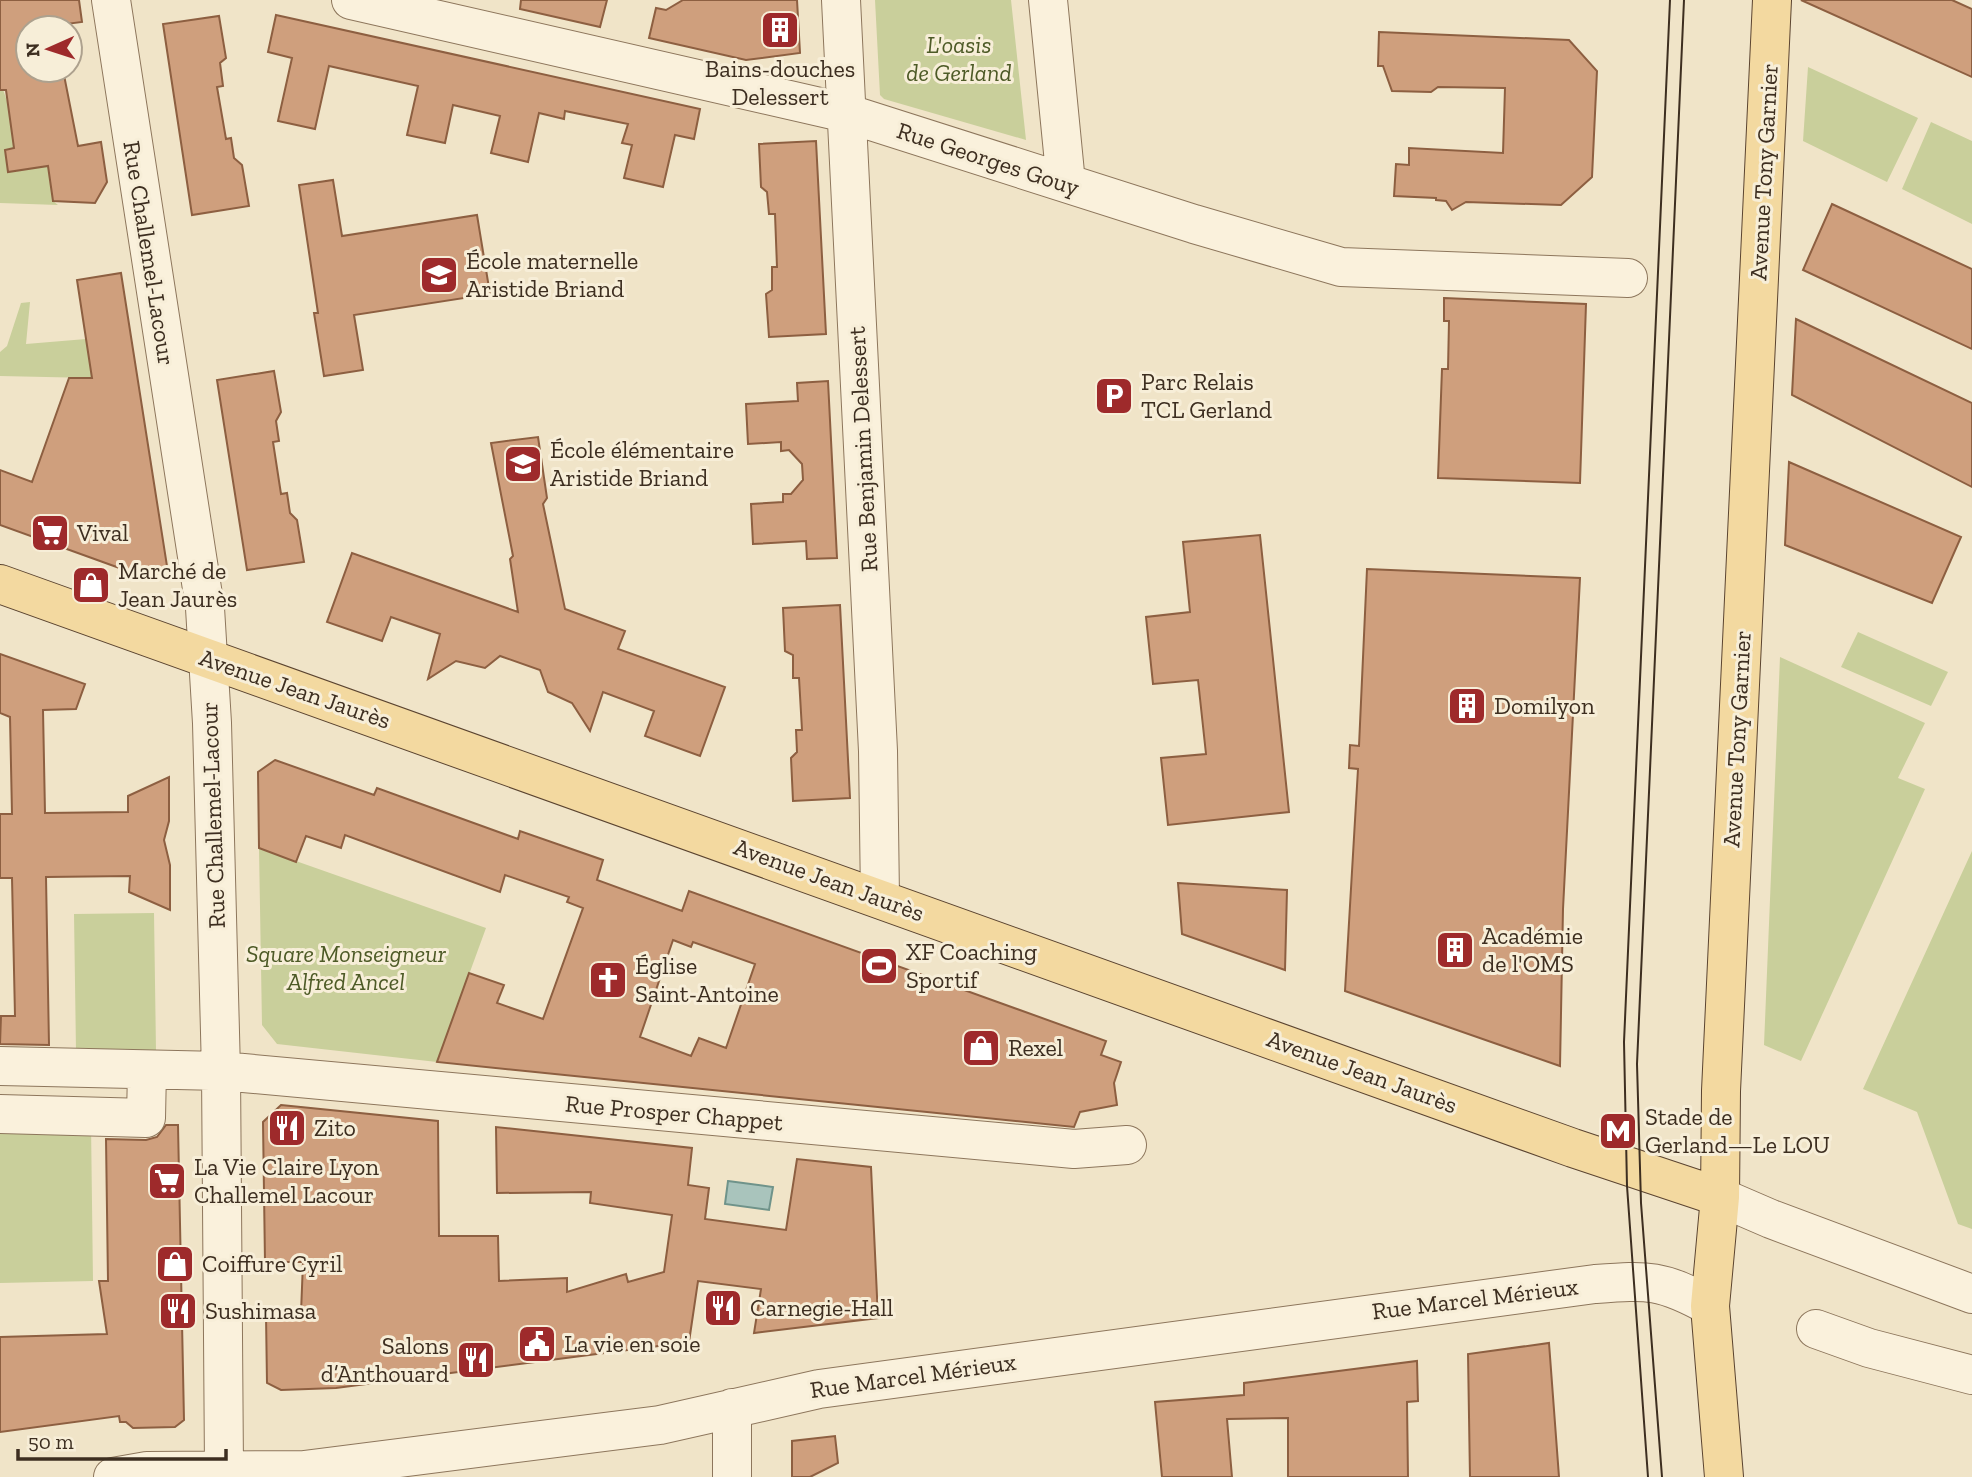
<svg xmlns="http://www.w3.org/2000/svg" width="1972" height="1477" viewBox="0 0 1972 1477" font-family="'Zilla Slab',serif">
	<rect width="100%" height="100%" fill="#f0e4c8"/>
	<!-- green -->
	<path fill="#c9cf9b" d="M875,0H1011L1026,140L884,99L880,95Z
		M1808,67L1918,118L1887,182L1803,141Z
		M0,81L7,101L12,100L9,114L14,148L5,150L48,166L53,201L58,205L0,203Z
		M1931,122L1972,141V224L1902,189Z
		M30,302L26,344L86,339L92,378L0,376V352L7,346L21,303Z
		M1858,632L1948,672L1931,706L1841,667Z
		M1780,657L1925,723L1898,778L1925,789L1801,1061L1764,1045Z
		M259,848L486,928L437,1062L277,1044L262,1025Z
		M1972,851V1229L1958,1224L1917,1112L1863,1089Z
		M154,913L156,1051H76L74,914Z
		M0,1119L91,1124L93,1281L0,1283Z"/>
	<!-- water -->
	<path fill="#a9c4bc" stroke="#6f938a" stroke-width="2" d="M728,1181L773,1187L769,1210L725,1204Z"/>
	<!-- building -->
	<path fill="#cf9f7d" stroke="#8d5f41" stroke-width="2" fill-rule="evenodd" d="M0,0H79L82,22L58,25L59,28H28V70H63L78,146L101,142L107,182L95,203L53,201L48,166L8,172L5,150L14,148L6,90H0Z
		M521,0H607L600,27L520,9Z
		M683,0H797L800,53L746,60L649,38L656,8L666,10Z
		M1801,0H1952L1972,9V77Z
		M276,15L700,109L694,139L675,135L663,187L624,178L632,145L622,143L628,124L565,111L564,119L539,113L528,162L491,153L500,116L453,105L445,143L407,135L418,86L329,66L315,129L278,121L292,58L268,52Z
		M219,16L226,58L220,63L223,86L217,87L226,139L231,138L234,158L242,165L249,206L192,215L163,24Z
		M1379,32L1569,40L1597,71L1592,177L1561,205L1466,202L1452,210L1446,201L1436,200V198L1394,196L1396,164L1409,165V148L1503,153L1505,88L1438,87L1431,92L1392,91L1383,66H1378Z
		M816,141L826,334L769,337L766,294L772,290V267H777L775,214H769L767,192L761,187L759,144Z
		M333,180L342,236L477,215L490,294L354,315L363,370L324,376L314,313H318L299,185Z
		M1832,204L1972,269V349L1803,270Z
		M121,273L167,566L150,579L0,525V470L32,482L69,378H92L77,280Z
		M1444,298L1586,304L1580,483L1438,478L1442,369H1448L1449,321H1444Z
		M1796,319L1972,403V487L1792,395Z
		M274,371L281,412L276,421L279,441L273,442L281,494L287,493L290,513L297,520L304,562L247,570L217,380Z
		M828,381L837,558L807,559L806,541L753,544L751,504L783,502V494H791L803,480L802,464L789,450L781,451V442L748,444L746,404L798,401L797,383Z
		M538,437L547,498L543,504L565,609L625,631L618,649L725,687L700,756L645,736L654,711L603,692L590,731L572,703L548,692L540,670L500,656L485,668L456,661L428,679L440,634L391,617L382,641L327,622L352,553L518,612L510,559L513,556L491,443Z
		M1789,462L1961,537L1932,603L1785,545Z
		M1260,535L1289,812L1168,825L1161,758L1206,754L1198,680L1153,684L1146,617L1190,612L1183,542Z
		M1367,569L1580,578L1563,909L1560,1066L1345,991L1358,769L1349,768L1350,745L1359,746Z
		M840,605L850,798L793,801L791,758L797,752L796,730H802L799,678H793V655L785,651L783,608Z
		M0,654L85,684L76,709L43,710L45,813L128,812V796L169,777V821L164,840L170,865V910L129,892L130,876L46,877L49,1045L0,1044L1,1016H15L12,878H0V814H12L10,717L0,713Z
		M275,760L374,795L377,788L518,839L520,831L603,860L597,880L682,911L689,891L1106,1041L1101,1055L1121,1062L1114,1083L1117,1105L1080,1112L1074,1127L437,1062L469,973L504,985L497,1003L543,1019L583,908L567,902L569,897L505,875L500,892L345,835L341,848L306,836L296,862L259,848L258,772ZM673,940L691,947L693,942L755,964L726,1048L699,1038L691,1056L640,1037Z
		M1178,883L1287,890L1285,970L1182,934Z
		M281,1105L438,1121L439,1236H498L499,1281L567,1278V1292L626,1274L628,1282L664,1272L672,1215L590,1203L591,1192L497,1193L496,1127L692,1148L688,1185L709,1188L705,1219L786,1230L797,1159L871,1167L878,1318L754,1333L761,1289L698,1281L689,1342L336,1388L281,1390L267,1383L266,1315L301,1313L303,1262H265L263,1122Z
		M166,1125H178L184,1420L175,1427L133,1428L126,1422H120L119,1416L0,1432V1337L107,1334L99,1281H108L106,1139L146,1140L157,1137Z
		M1549,1343L1559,1477H1470L1468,1354Z
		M1417,1361L1418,1401L1407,1402L1408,1477H1288V1418L1227,1419L1232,1477H1162L1155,1402L1244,1395V1383Z
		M835,1436L838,1463L810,1477H792V1441Z"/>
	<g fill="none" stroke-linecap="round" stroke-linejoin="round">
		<defs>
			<path id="minor" d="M111,0L205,608L212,723L221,1071L224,1469
				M351,0L846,113L1194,224L1341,267L1628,278
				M841,0L878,751L880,898
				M1048,0L1066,183
				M0,1066L221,1071L1074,1149L1127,1145
				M0,1114L146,1118L147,1070
				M1720,1197L1771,1219L1972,1294
				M1816,1329L1869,1348L1972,1375
				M732,1408V1477
				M113,1477L147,1471L304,1470L660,1425L819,1389L1595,1284C1649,1280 1661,1279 1710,1306"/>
			<path id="major" d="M0,584L1573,1148L1720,1197
				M1724,1477L1710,1306L1720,1197L1721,1091L1772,0"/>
		</defs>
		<!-- minor casing -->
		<use href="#minor" stroke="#8d765c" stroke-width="40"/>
		<!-- major casing -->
		<use href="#major" stroke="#5b4430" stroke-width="40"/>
		<!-- minor -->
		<use href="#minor" stroke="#faf1dc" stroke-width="38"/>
		<!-- major -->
		<use href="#major" stroke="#f3d9a0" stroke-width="38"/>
		<!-- tram -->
		<path stroke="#3d2e20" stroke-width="2" d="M1648,1477L1627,1186L1624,1042L1670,0
			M1662,1477L1641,1203L1637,1064L1684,0"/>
	</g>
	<!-- icons -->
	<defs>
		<symbol id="building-square" viewBox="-11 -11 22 22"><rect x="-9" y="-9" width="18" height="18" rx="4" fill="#9e2a2b" stroke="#f7eed8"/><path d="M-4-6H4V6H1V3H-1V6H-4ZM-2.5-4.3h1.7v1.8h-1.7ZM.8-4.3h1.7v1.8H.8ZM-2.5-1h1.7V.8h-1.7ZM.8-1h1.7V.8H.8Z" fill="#fff"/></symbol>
		<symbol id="school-square" viewBox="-11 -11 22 22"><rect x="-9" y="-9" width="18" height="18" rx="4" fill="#9e2a2b" stroke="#f7eed8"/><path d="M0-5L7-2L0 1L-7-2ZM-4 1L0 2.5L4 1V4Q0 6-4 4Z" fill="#fff"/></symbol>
		<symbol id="parking-square" viewBox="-11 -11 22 22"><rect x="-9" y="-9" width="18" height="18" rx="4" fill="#9e2a2b" stroke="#f7eed8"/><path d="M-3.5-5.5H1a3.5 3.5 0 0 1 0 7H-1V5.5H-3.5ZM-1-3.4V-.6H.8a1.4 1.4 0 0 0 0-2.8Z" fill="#fff"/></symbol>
		<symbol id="supermarket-square" viewBox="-11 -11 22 22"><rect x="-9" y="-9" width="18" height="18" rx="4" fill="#9e2a2b" stroke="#f7eed8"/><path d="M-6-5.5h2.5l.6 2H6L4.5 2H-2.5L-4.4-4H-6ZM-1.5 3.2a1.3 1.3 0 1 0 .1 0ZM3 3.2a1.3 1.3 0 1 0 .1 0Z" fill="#fff"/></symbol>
		<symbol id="shop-square" viewBox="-11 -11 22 22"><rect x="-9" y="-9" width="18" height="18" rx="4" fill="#9e2a2b" stroke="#f7eed8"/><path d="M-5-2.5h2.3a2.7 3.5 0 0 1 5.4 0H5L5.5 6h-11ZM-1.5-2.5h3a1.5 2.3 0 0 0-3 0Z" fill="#fff"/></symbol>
		<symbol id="stadium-square" viewBox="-11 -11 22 22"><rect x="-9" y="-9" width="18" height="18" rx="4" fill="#9e2a2b" stroke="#f7eed8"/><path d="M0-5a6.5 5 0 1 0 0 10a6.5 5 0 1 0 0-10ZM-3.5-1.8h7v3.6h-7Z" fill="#fff"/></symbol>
		<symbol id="church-square" viewBox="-11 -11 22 22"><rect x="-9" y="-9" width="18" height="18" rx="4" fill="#9e2a2b" stroke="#f7eed8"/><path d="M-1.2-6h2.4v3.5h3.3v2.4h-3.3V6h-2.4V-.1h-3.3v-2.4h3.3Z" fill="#fff"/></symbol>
		<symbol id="restaurant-square" viewBox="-11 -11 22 22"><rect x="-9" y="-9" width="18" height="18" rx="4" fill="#9e2a2b" stroke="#f7eed8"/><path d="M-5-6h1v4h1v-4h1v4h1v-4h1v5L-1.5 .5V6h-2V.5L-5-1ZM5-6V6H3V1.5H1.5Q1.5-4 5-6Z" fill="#fff"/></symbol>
		<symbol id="metro-square" viewBox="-11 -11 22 22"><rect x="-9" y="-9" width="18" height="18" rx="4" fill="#9e2a2b" stroke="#f7eed8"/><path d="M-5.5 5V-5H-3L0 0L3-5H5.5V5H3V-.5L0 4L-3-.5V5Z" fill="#fff"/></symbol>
		<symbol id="civic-square" viewBox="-11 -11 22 22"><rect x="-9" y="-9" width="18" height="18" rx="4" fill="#9e2a2b" stroke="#f7eed8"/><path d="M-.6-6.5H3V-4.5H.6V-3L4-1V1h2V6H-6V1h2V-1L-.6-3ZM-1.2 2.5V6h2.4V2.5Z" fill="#fff"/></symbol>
	</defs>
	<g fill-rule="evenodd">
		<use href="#building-square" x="758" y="8" width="44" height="44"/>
		<use href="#school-square" x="417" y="253" width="44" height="44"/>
		<use href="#parking-square" x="1092" y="374" width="44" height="44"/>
		<use href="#school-square" x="501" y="442" width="44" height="44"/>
		<use href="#supermarket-square" x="28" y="511" width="44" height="44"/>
		<use href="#shop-square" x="69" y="563" width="44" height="44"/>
		<use href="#building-square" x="1445" y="684" width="44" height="44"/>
		<use href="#building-square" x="1433" y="928" width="44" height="44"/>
		<use href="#stadium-square" x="857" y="944" width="44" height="44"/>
		<use href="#church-square" x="586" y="958" width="44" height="44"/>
		<use href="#shop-square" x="959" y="1026" width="44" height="44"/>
		<use href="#restaurant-square" x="265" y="1106" width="44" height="44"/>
		<use href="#metro-square" x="1596" y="1109" width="44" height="44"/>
		<use href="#supermarket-square" x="145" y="1159" width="44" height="44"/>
		<use href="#shop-square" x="153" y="1242" width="44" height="44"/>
		<use href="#restaurant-square" x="701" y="1286" width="44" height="44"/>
		<use href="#restaurant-square" x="156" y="1289" width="44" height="44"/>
		<use href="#civic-square" x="515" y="1322" width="44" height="44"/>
		<use href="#restaurant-square" x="454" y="1338" width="44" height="44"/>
	</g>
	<g text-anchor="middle" stroke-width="6" stroke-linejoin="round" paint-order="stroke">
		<!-- park labels -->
		<g font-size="24" font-style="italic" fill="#4d5a26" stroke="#f7eed8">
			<text x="959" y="53">L'oasis<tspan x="959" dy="28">de Gerland</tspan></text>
			<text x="346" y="962">Square Monseigneur<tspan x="346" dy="28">Alfred Ancel</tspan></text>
		</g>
		<!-- poi labels -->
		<g font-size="24" fill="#3d2e20" stroke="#f7eed8" text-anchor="start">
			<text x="780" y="77" text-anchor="middle">Bains-douches<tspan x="780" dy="28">Delessert</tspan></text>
			<text x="466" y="269">École maternelle<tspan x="466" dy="28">Aristide Briand</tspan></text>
			<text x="1141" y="390">Parc Relais<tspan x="1141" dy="28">TCL Gerland</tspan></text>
			<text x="550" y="458">École élémentaire<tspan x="550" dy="28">Aristide Briand</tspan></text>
			<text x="77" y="541">Vival</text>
			<text x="118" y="579">Marché de<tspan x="118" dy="28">Jean Jaurès</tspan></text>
			<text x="1494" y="714">Domilyon</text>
			<text x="1482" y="944">Académie<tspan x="1482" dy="28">de l'OMS</tspan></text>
			<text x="906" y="960">XF Coaching<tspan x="906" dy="28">Sportif</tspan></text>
			<text x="635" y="974">Église<tspan x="635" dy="28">Saint-Antoine</tspan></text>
			<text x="1008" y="1056">Rexel</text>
			<text x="1645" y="1125">Stade de<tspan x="1645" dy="28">Gerland—Le LOU</tspan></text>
			<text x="314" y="1136">Zito</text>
			<text x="194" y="1175">La Vie Claire Lyon<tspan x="194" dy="28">Challemel Lacour</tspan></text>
			<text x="202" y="1272">Coiffure Cyril</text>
			<text x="750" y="1316">Carnegie-Hall</text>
			<text x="205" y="1319">Sushimasa</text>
			<text x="564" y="1352">La vie en soie</text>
			<text x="449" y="1354" text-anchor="end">Salons<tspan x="449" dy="28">d’Anthouard</tspan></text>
		</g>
		<!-- street labels -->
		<g font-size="24" fill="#3d2e20" stroke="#f7eed8">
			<text transform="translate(988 159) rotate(18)" y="8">Rue Georges Gouy</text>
			<text transform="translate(1764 172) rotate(-87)" y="8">Avenue Tony Garnier</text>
			<text transform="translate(149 253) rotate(81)" y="8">Rue Challemel-Lacour</text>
			<text transform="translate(863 449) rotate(-93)" y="8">Rue Benjamin Delessert</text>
			<text transform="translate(295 689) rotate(19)" y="8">Avenue Jean Jaurès</text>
			<text transform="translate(1737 739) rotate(-87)" y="8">Avenue Tony Garnier</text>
			<text transform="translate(213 815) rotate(-92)" y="8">Rue Challemel-Lacour</text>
			<text transform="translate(829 880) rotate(20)" y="8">Avenue Jean Jaurès</text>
			<text transform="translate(1362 1072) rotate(20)" y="8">Avenue Jean Jaurès</text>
			<text transform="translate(674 1113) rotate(5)" y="8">Rue Prosper Chappet</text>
			<text transform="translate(1475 1299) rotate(-7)" y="8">Rue Marcel Mérieux</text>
			<text transform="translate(913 1376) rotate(-8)" y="8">Rue Marcel Mérieux</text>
		</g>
	</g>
	<!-- north arrow -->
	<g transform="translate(49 49) rotate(267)"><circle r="33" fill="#f7eed8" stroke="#ada18e" stroke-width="2"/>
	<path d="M0-5L12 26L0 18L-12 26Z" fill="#9e2a2b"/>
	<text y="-10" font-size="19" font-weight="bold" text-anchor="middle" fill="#3d2e20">N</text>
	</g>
	<!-- scale -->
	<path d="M18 1449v10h208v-10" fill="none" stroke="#3d2e20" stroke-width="3.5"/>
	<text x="28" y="1449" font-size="21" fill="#3d2e20" stroke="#f7eed8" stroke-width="5" paint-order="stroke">50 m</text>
</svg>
